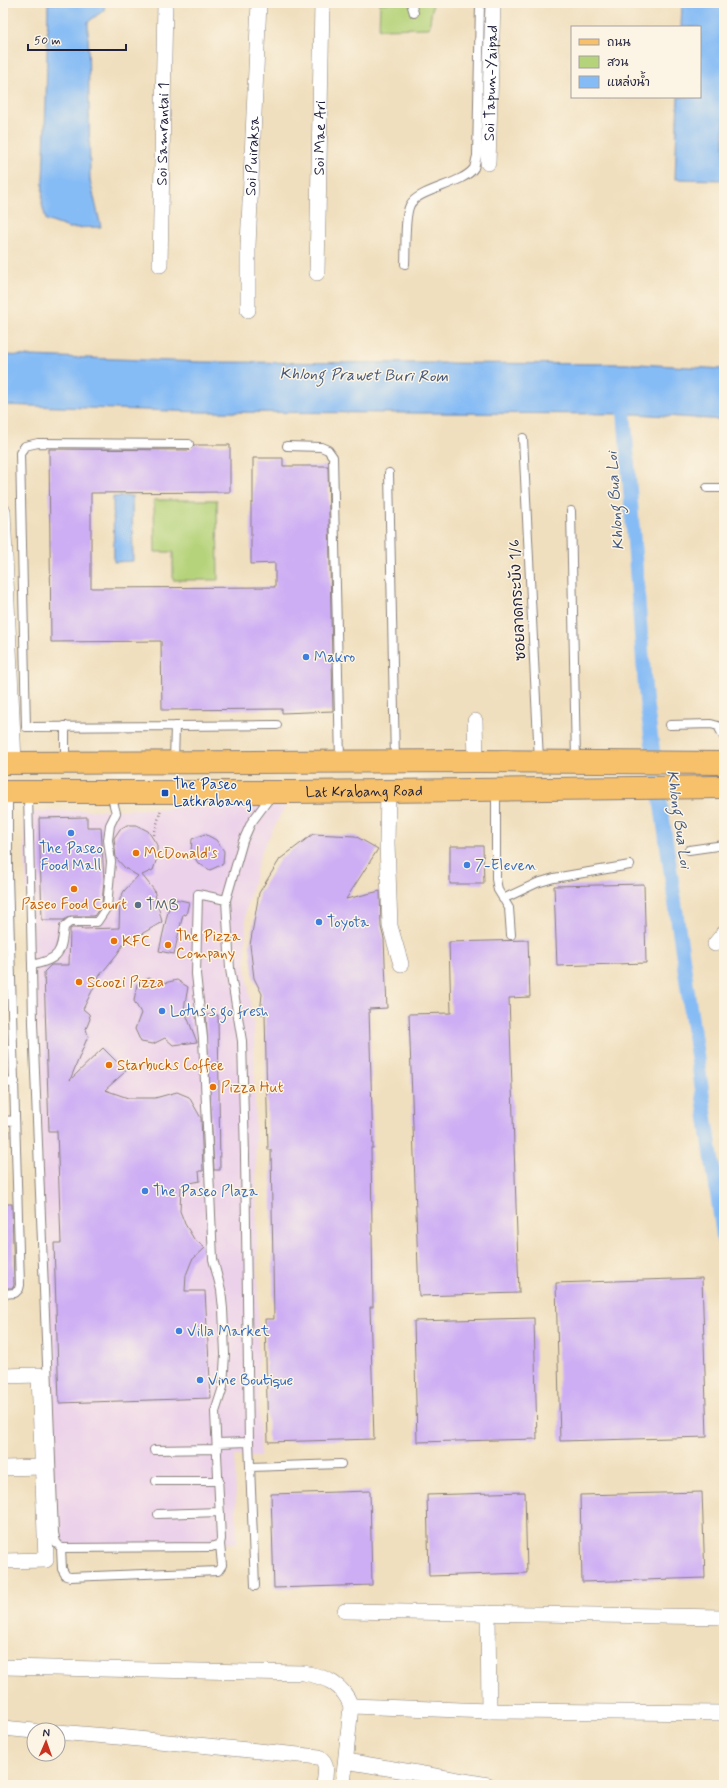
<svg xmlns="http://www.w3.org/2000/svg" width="727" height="1788" viewBox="0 0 727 1788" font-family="Mynerve,'Playpen Sans Thai',sans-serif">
	<rect width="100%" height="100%" fill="#fcf5e5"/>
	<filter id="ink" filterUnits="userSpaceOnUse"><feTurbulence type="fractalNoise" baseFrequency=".025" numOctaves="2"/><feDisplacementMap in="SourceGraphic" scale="8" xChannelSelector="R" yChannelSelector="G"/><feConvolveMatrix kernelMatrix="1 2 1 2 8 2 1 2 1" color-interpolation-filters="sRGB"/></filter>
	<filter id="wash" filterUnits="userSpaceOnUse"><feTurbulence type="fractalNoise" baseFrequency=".012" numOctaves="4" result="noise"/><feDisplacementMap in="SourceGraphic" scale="16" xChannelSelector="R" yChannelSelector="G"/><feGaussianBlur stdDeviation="0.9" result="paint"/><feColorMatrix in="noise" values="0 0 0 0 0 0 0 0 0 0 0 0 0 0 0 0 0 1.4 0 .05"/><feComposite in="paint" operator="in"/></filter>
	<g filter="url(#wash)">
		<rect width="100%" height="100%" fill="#f0dfbe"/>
		<!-- built -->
		<path fill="#ecd1ea" d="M286,805L261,852L246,911V968L254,1028L260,1456H235L237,1543L59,1548L56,1547L23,812Z"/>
		<!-- green -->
		<path fill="#b5d37a" stroke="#6c7a5a" d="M380,3H433L429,28L379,29Z
			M154,500H217L218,580H173V552H155Z"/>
		<!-- water -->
		<path fill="#86bcf5" stroke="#546f98" d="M48,3H105L104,10L88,22L90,180L101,227L69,228L46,220L42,204L46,103Z
			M682,3H724V180L675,179L678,97H700V27H681Z
			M3,355L201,362L639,364L724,369V420L637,414L200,412L3,405Z
			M132,496L133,561L114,562L113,497Z"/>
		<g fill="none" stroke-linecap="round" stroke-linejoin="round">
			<!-- canal -->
			<path stroke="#86bcf5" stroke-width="14" d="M623,397L646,701L724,1243"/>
		</g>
		<g id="blocks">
			<!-- building -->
			<path fill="#cdaef4" d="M194,445H230V492L91,493V588L275,587V563L251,564V503H253V458H283V466H328L333,711L282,713V709L162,710L161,641L51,642L49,449L189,450Z
				M87,817V827H101L104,880L102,905L94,916H70L64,920H42L39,818Z
				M127,825H136L148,831L157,845V858L153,870L142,875L154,890L162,922L138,936H128L118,953L100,975L83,1009L89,1014L90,1019L86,1029L88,1036L70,1080L103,1048L126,1071L105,1090L128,1098H155L177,1092L189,1097L201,1118L203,1171H199L200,1181L181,1185L180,1211L185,1224L194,1239L205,1248L192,1260L186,1275L185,1291H205L211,1398L59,1403L54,1243H61L57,1131H49L44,972L51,965H69L70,929L72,928H82L81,929L119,928L120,899L124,891L138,876L125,868L116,858L114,838L120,829Z
				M205,834L216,840L224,851L223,864L210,870L198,863L191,852L192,839Z
				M313,834L355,836L378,849L346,899L380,891L381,927L384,939L387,1008L369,1009L373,1148H371L373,1307H370L374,1439L268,1442L265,1319H274L271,1150H268L265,1014H260L262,994L254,978L250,945L259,893L280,859Z
				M450,846H483L484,884H450Z
				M644,884L646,963L557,966L554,886Z
				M171,898L189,902L186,915L183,914L174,954L159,951Z
				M528,940L530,997L509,998L519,1293L419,1296L409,1014L451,1013L449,942Z
				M149,978L164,983L177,980L188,987L184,1009L197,1042L173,1045L165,1038L153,1044L141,1042L135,1029L141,1013L134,1001L137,984Z
				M206,1015H218L220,1170H214Z
				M3,1204H12L14,1285L13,1288H3Z
				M702,1278L707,1437L560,1441L556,1283Z
				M534,1318L537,1439L417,1442L414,1321Z
				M370,1491L372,1585L274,1588L271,1494Z
				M525,1492L527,1573L429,1576L427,1495Z
				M702,1492L705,1578L582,1582L580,1495Z"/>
		</g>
	</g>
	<g filter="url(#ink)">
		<use href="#blocks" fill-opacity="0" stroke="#89807c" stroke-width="1"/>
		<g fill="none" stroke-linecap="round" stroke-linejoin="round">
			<defs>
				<path id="lane" d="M411,3L414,13
					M405,264C406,250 404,217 410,205C418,189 464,184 474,168C475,165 476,159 477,156L480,3
					M523,438L539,760
					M287,446L321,447L328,450L333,457L340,760
					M389,473L395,760
					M707,488H724
					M571,511L576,761
					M670,725L711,724L718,726L724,737
					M65,726V762
					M175,726L26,727L20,453L25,446L38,443L189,444
					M174,761L175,726L277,725
					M496,790V879L498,890L509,908L511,935
					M28,794L32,965
					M111,794L116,813L110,825L108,840L111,862L107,907L97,922H70L64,927C61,953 60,959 32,965L33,1023L54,1533L56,1542L61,1548L211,1547L220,1544L221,1539L215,1412L223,1387L225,1354L223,1309L221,1290L213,1259L203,1038L196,974L198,894L226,900
					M689,850L724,845
					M503,899L537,883L554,878L630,865
					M3,1083L15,1082
					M3,1121L15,1120
					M3,1294L15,1293L19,1289L20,1285L8,876V793
					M217,1443L249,1442
					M154,1450L218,1449
					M250,1467L341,1464
					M156,1481H219
					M158,1514L220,1512
					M61,1548L62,1569L66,1576L70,1577L218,1571L222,1565L220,1544
					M255,1586L249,1442L245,1156L242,1041L230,969L226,900L243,841L251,823L268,800V794"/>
				<g id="street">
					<path id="s1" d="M488,163L493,3"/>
					<path id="s2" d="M160,265L165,3"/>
					<path id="s3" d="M317,273L322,3"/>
					<path id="s4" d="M248,310V246L259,3"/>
					<path d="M3,511L14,763"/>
					<path d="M475,721L476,761"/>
					<path d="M388,791L387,843L390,926L401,964"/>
					<path d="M715,944L724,933"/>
					<path d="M3,1376L39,1375L46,1560L3,1561"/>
					<path d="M3,1468L42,1467"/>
					<path d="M345,1611L724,1617"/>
					<path d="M488,1613L489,1711"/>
					<path d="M3,1667L304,1673C326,1677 343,1684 351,1706L343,1785"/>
					<path d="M351,1706L489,1711L724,1713"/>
					<path d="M3,1728L34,1731"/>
					<path d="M58,1732L118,1737L319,1757C329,1763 325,1774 324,1785"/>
					<path d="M346,1761L488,1785"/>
				</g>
				<g id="primary">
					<path d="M3,763L476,761L724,763"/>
					<path id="s5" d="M3,792H294L724,787"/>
				</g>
			</defs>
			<!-- lane casing -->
			<use href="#lane" stroke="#89807c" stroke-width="10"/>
			<!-- street casing -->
			<use href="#street" stroke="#89807c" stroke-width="16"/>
			<!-- primary casing -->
			<use href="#primary" stroke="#89807c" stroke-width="24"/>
			<!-- path -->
			<path stroke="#89807c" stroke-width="2.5" stroke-dasharray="1 3" stroke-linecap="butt" d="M154,835L161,809"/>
			<!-- lane -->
			<use href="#lane" stroke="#fff" stroke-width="8"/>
			<!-- street -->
			<use href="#street" stroke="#fff" stroke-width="15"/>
			<!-- primary -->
			<use href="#primary" stroke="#f7c06b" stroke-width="22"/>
		</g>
	</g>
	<!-- markers -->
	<g fill="#3f7fe0" stroke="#fcf5e5" stroke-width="1.5">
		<circle cx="306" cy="657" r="4"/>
		<circle cx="71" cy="833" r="4"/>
		<circle cx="467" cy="865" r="4"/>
		<circle cx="319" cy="922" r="4"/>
		<circle cx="162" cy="1011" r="4"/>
		<circle cx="145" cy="1191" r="4"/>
		<circle cx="179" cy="1331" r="4"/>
		<circle cx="200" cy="1380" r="4"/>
	</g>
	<rect fill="#1a4fb4" stroke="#fcf5e5" stroke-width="1.5" x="161" y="789" width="8" height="8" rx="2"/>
	<g fill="#e8710a" stroke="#fcf5e5" stroke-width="1.5">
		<circle cx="136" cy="853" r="4"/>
		<circle cx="74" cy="889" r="4"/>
		<circle cx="114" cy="941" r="4"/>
		<circle cx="168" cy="945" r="4"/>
		<circle cx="79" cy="982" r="4"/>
		<circle cx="109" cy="1065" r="4"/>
		<circle cx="213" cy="1087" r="4"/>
	</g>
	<circle fill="#5c6f8a" stroke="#fcf5e5" stroke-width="1.5" cx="138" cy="905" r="4"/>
	<g text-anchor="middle" stroke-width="3" stroke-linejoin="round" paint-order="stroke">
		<!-- street labels -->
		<g font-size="15" fill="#22223b" stroke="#fcf5e5">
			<text dy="5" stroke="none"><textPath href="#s1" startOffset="80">Soi Tapun-Yaipad</textPath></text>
			<text dy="5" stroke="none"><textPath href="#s2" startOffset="131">Soi Samrantai 1</textPath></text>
			<text dy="5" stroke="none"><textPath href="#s3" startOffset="135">Soi Mae Ari</textPath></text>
			<text dy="5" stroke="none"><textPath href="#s4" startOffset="154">Soi Puiraksa</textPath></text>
			<text transform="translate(517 600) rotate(-93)" y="5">ซอยลาดกระบัง 1/6</text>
			<text dy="5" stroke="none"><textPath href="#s5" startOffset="361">Lat Krabang Road</textPath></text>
		</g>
		<!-- shop labels -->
		<g font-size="15" fill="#366cbe" stroke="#fcf5e5" text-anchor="start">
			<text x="314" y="662">Makro</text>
			<text x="71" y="853" text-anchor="middle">The Paseo<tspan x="71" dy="17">Food Mall</tspan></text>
			<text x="475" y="870">7-Eleven</text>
			<text x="327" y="927">Toyota</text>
			<text x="170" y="1016">Lotus's go fresh</text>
			<text x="153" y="1196">The Paseo Plaza</text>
			<text x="187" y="1336">Villa Market</text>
			<text x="208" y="1385">Vine Boutique</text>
		</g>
		<!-- transit labels -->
		<g font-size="15" fill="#164399" stroke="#fcf5e5" text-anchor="start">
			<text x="173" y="789">The Paseo<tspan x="173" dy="17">Latkrabang</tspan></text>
		</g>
		<!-- food labels -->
		<g font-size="15" fill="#c56008" stroke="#fcf5e5" text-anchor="start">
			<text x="144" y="858">McDonald's</text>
			<text x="74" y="909" text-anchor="middle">Paseo Food Court</text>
			<text x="176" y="941">The Pizza<tspan x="176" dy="17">Company</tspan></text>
			<text x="122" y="946">KFC</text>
			<text x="87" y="987">Scoozi Pizza</text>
			<text x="117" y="1070">Starbucks Coffee</text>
			<text x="221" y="1092">Pizza Hut</text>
		</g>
		<!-- service labels -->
		<g font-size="15" fill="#4e5e75" stroke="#fcf5e5" text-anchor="start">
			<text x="146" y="910">TMB</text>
		</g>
		<!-- water labels -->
		<g font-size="16" font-style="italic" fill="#45587c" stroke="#fcf5e5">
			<text transform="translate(364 374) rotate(1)" y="6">Khlong Prawet Buri Rom</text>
			<text transform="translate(614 501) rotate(-94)" y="6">Khlong Bua Loi</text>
			<text transform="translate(680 819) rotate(82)" y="6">Khlong Bua Loi</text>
		</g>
	</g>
	<!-- margin -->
	<rect width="727" height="1788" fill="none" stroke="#fcf5e5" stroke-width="16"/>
	<!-- legend -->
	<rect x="571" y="26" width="130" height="72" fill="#fcf5e5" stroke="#a5a1a1"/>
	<rect x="579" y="39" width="20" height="6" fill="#f7c06b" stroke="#a5a1a1"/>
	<text x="607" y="46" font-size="12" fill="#22223b">ถนน</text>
	<rect x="579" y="56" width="20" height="12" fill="#b5d37a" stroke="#a5a1a1"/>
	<text x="607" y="66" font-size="12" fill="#22223b">สวน</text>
	<rect x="579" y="76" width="20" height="12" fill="#86bcf5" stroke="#a5a1a1"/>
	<text x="607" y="86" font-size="12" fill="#22223b">แหล่งน้ำ</text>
	<!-- north arrow -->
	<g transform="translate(46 1742) rotate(2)"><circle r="19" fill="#fcf5e5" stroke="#a5a1a1"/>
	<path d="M0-3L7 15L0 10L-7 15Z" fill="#c8321e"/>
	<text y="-6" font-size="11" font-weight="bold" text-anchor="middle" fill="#22223b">N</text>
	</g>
	<!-- scale -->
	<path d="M28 44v6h98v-6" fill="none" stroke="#22223b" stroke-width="2"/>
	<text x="34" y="44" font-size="12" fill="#22223b" stroke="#fcf5e5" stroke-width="3" paint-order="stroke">50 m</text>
</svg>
